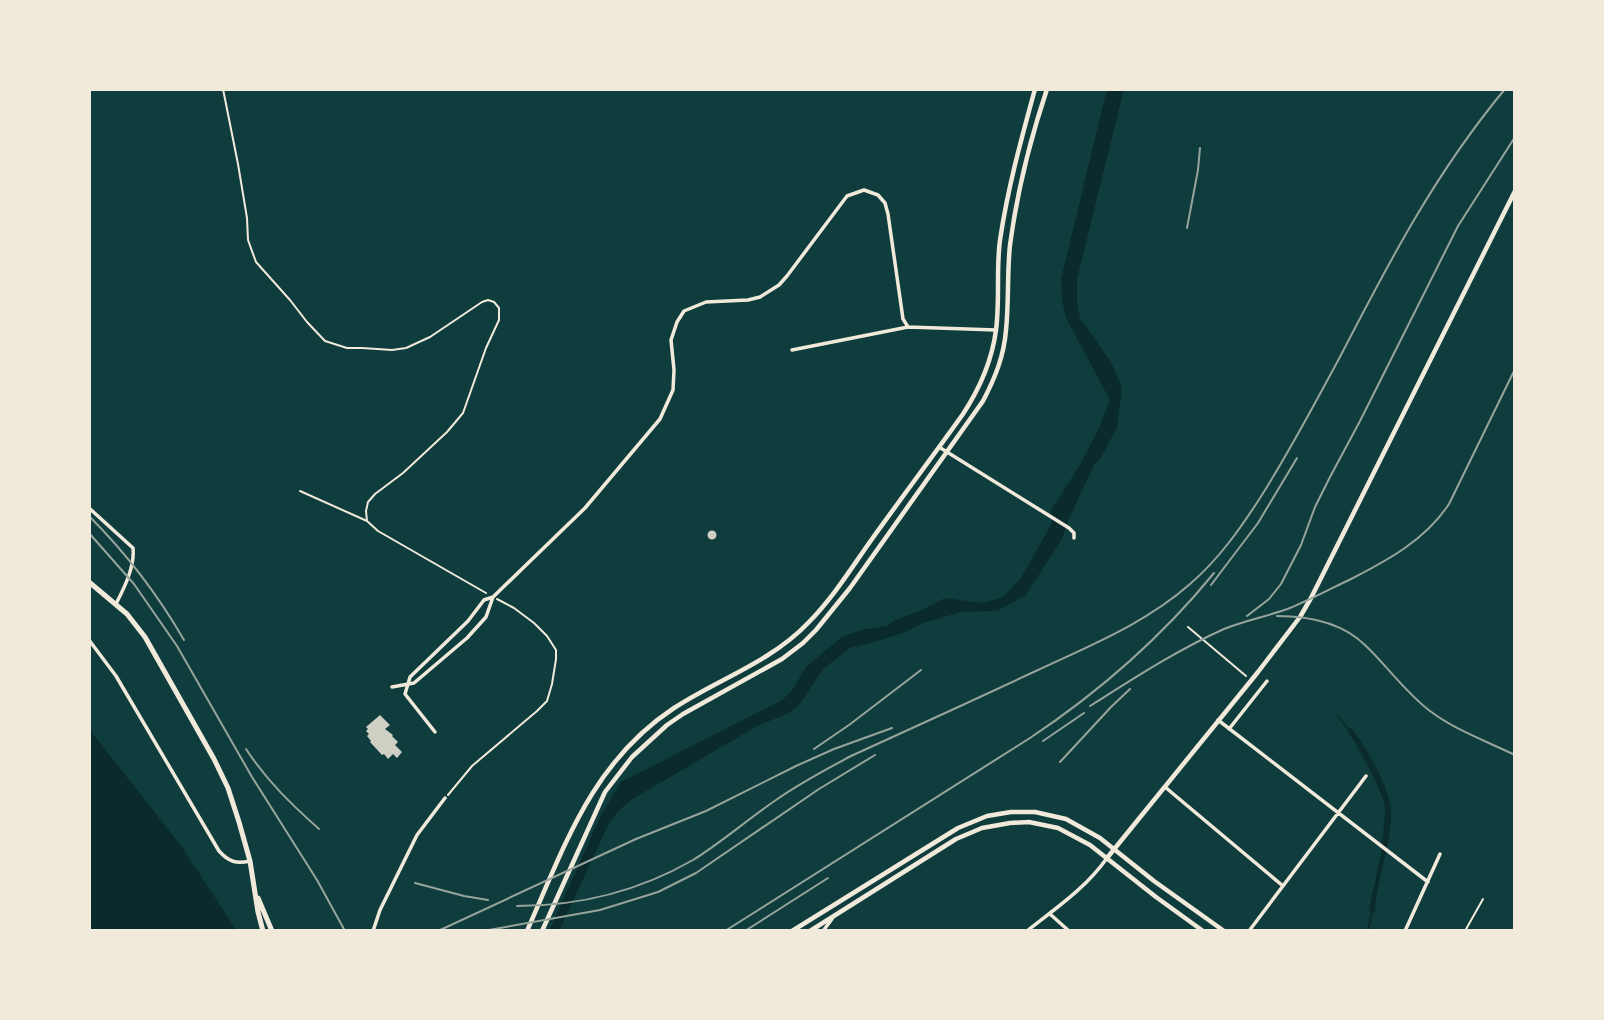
<svg xmlns="http://www.w3.org/2000/svg" width="1604" height="1020" viewBox="0 0 1604 1020" font-family="'Source Sans 3',sans-serif">
	<rect width="100%" height="100%" fill="#0f3d3e"/>
	<!-- water -->
	<path fill="#0a2a2b" d="M1107,89H1124L1077,279V302L1080,318L1111,362L1122,388L1117,428L1101,457L1094,465L1068,521L1062,539L1026,595L997,611L961,612L923,623L906,632L871,643L850,648L823,669L804,698L797,707L787,714L757,726L636,797C624,805 615,813 608,825L559,931H549L601,815L621,782L782,700L791,692L806,667L842,637L861,630L887,626L895,620L922,610L945,598L980,603L1002,598L1021,578L1052,523L1051,510L1080,465L1099,428L1110,400L1066,318L1062,300L1061,279Z
		M1348,728H1351C1365,745 1390,788 1391,810C1392,845 1377,878 1375,912L1369,910L1382,848L1385,812L1384,801L1373,776L1355,742L1349,734Z
		M89,729L182,847L237,931H89Z"/>
	<g fill="none" stroke-linecap="round" stroke-linejoin="round">
		<!-- stream -->
		<path stroke="#0a2a2b" stroke-width="2" d="M1338,716L1348,729
			M1368,931L1372,911"/>
	</g>
	<!-- building -->
	<path fill="#cfcfc3" d="M707.5 535a4.5 4.5 0 1 1 9 0a4.5 4.5 0 1 1-9 0Z
		M380,715L390,725L385,729L393,735L392,736L398,742L395,745L402,752L397,758L393,754L388,759L384,754L382,755L370,742L371,741L367,736L369,734L366,731L368,729L366,727Z"/>
	<g fill="none" stroke-linecap="round" stroke-linejoin="round">
		<!-- path -->
		<path stroke="#f1e9da" stroke-width="2" d="M223,89L238,164L247,218L248,240L256,262L290,300L307,322L325,341L347,348H362L392,350L406,348L430,337L482,302L488,300L494,302L499,308V320L486,348L463,413L447,432L403,473L375,494L368,502L366,511L367,521
			M300,491L367,521L378,531L486,593
			M1188,627L1246,676
			M448,795L472,766L537,711L547,701L552,684L556,659V650L547,636L534,623L514,608L497,599"/>
		<!-- service -->
		<path stroke="#f1e9da" stroke-width="2" d="M1465,931L1483,899"/>
		<!-- minor -->
		<path stroke="#f1e9da" stroke-width="3.5" d="M792,350L908,327
			M939,447L1069,528L1074,533V538
			M89,508L133,548C135,567 124,588 116,604
			M89,640L116,676L219,851C229,862 236,864 250,861
			M392,687L414,683L467,638L486,617L493,597L585,508L660,419L673,390L674,370L671,340L677,322L684,311L706,302L748,300L760,297L779,285L787,276L847,196L864,190L878,195L885,203L888,214L903,319L908,327L996,330
			M1218,720L1428,882
			M1229,729L1267,681
			M435,732L405,694L410,677L468,621L484,600L493,597
			M1165,787L1283,886
			M1050,914L1069,931
			M373,931L380,910L417,835L445,798
			M823,931L832,919
			M1027,931C1056,908 1086,888 1107,858
			M1249,931L1366,776
			M1405,931L1440,854"/>
		<!-- tertiary -->
		<path stroke="#f1e9da" stroke-width="4.5" d="M1107,858L1258,672L1300,617L1311,598L1515,191
			M792,931L958,828L987,816L1011,812H1035L1066,819L1100,838L1154,881L1224,931
			M810,931L956,839L982,828L1010,823L1029,822L1058,828L1090,845L1156,897L1203,931"/>
		<!-- secondary -->
		<path stroke="#f1e9da" stroke-width="4.5" d="M527,931C565,845 592,762 674,708C718,679 771,662 808,623C833,598 852,567 872,539C902,497 933,456 963,414C980,388 992,361 996,330C1000,300 996,269 1000,240C1008,187 1021,140 1035,89
			M542,931L605,792L632,757L667,725L683,714L782,659L803,643L816,630L850,588L983,401C995,378 1004,356 1006,330C1009,302 1007,273 1010,245C1017,192 1030,140 1047,89"/>
		<!-- primary -->
		<path stroke="#f1e9da" stroke-width="5" d="M89,582L127,614L145,637L214,759L228,788L239,822L250,861L258,912L263,931
			M258,898L272,931"/>
		<!-- rail -->
		<path stroke="#97a49c" stroke-width="2" d="M1187,228L1198,170L1200,148
			M89,516C126,553 158,595 184,640
			M89,533L134,584L177,646L252,777L317,880L345,931
			M1211,585L1258,523L1297,458
			M1247,616L1269,599L1281,584L1301,545L1315,507L1330,477L1360,421L1458,226L1515,137
			M1277,616C1309,616 1343,623 1366,646C1388,667 1405,692 1430,711C1455,730 1486,741 1515,755
			M1090,706C1133,679 1177,650 1224,629C1246,620 1269,616 1290,608C1312,599 1332,588 1353,578C1390,559 1426,539 1449,504L1515,369
			M1043,741L1084,713
			M246,749C267,781 291,804 319,829
			M814,749L849,725L921,670
			M1060,762L1111,707L1130,689
			M415,883L464,896L488,900
			M517,906C579,906 639,891 693,860C722,842 748,819 776,800C800,783 825,770 851,756C913,728 976,699 1038,670C1091,645 1146,623 1190,584C1219,559 1240,529 1260,498C1290,451 1315,403 1341,355C1390,260 1436,172 1505,89
			M438,931L636,839L706,811L796,766L834,749L892,728
			M483,931L600,910L658,892L696,873L819,789L875,755
			M725,931L1030,738C1099,692 1161,638 1214,573
			M745,931L828,878"/>
	</g>
	<!-- border -->
	<rect width="1604" height="1020" fill="none" stroke="#f1e9da" stroke-width="182"/>
</svg>
